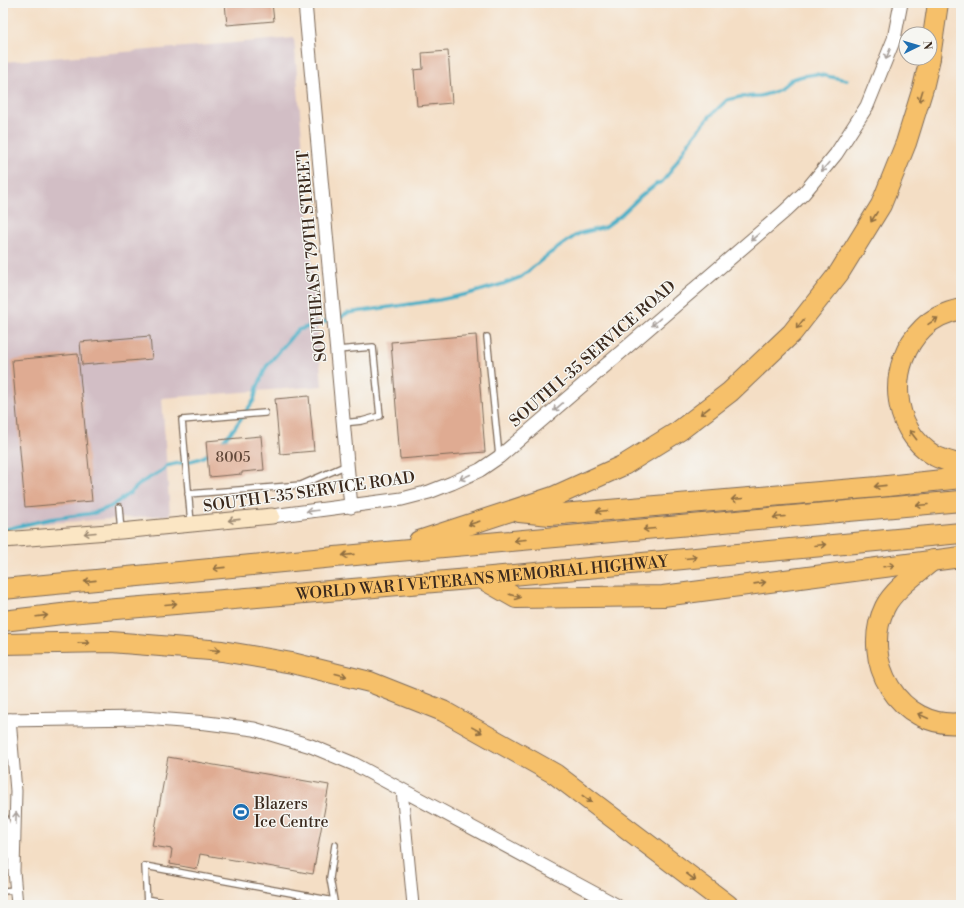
<svg xmlns="http://www.w3.org/2000/svg" width="964" height="908" viewBox="0 0 964 908" font-family="'Libre Bodoni',serif">
	<rect width="100%" height="100%" fill="#f6f6f2"/>
	<filter id="ink" filterUnits="userSpaceOnUse"><feTurbulence type="fractalNoise" baseFrequency=".025" numOctaves="2"/><feDisplacementMap in="SourceGraphic" scale="8" xChannelSelector="R" yChannelSelector="G"/><feConvolveMatrix kernelMatrix="1 2 1 2 8 2 1 2 1" color-interpolation-filters="sRGB"/></filter>
	<filter id="wash" filterUnits="userSpaceOnUse"><feTurbulence type="fractalNoise" baseFrequency=".012" numOctaves="4" result="noise"/><feDisplacementMap in="SourceGraphic" scale="16" xChannelSelector="R" yChannelSelector="G"/><feGaussianBlur stdDeviation="0.9" result="paint"/><feColorMatrix in="noise" values="0 0 0 0 0 0 0 0 0 0 0 0 0 0 0 0 0 1.4 0 .05"/><feComposite in="paint" operator="in"/></filter>
	<g filter="url(#wash)">
		<rect width="100%" height="100%" fill="#f4dec5"/>
		<!-- industrial -->
		<path fill="#d2bec5" d="M294,38L322,386L162,398L170,515L3,526V62Z"/>
		<g fill="none" stroke-linecap="round" stroke-linejoin="round">
			<!-- stream -->
			<path stroke="#47aec6" stroke-width="3.5" d="M337,319L348,313L439,300L468,294L503,284L521,277L549,254L575,236L581,233L605,227L620,216L641,196L656,184L662,182L670,172L689,142L709,117L727,100L740,97L760,96L771,93L780,89L792,79L803,76L816,74L847,80
				M222,442L233,430L254,400L257,388L266,367L293,335L298,330L331,320
				M6,529L50,519L94,513L110,507L130,493L142,482L163,470L167,466C180,462 200,462 210,452"/>
		</g>
		<g id="blocks">
			<!-- building -->
			<path fill="#dfab92" d="M225,3H272L274,21L227,25Z
				M448,51L452,103L417,106L414,70L423,69L422,53Z
				M476,335L485,452L400,459L391,342Z
				M150,336L152,359L82,365L80,342Z
				M78,354L92,501L25,507L12,360Z
				M309,396L314,451L280,454L275,399Z
				M261,436L264,470L242,472V474L209,477L206,441Z
				M168,757L329,785L313,874L200,854L197,869L170,864L172,849L152,846Z"/>
		</g>
	</g>
	<g filter="url(#ink)">
		<use href="#blocks" fill-opacity="0" stroke="#7c6958" stroke-width="1"/>
		<g fill="none" stroke-linecap="round" stroke-linejoin="round">
			<defs>
				<path id="service" d="M487,337L499,456
					M337,350L373,347L380,416L362,421L343,423
					M188,494L301,485L347,465
					M119,507L121,531
					M191,523L182,420L265,413
					M3,891L16,890
					M147,899L178,905
					M334,901L330,878L335,845
					M147,905L145,866L334,901V905"/>
				<path id="minor" d="M10,719L16,791L14,871L17,905
					M402,790L413,905
					M3,819L10,852"/>
				<path id="tertiary" d="M305,3L351,507
					M272,516L402,499L429,492L452,483L480,470L499,457L784,212L804,193L836,154L867,106L894,39L901,3
					M3,720L144,718L207,723L254,729L311,746L354,764L616,905"/>
				<path id="secondary" d="M3,540L121,531L272,516"/>
				<g id="motorway">
					<path d="M930,57L938,3"/>
					<path d="M961,309C947,312 933,318 923,328C887,363 889,429 935,456C943,460 952,462 961,465"/>
					<path d="M519,512L550,515L878,487L961,478"/>
					<path d="M419,541L553,497L624,465L679,431L730,392L792,333L839,273L881,205L906,143L923,88L930,58"/>
					<path d="M933,560C918,573 894,589 885,607C859,660 899,730 961,723"/>
					<path d="M481,578L516,598L663,596L961,557"/>
					<path d="M3,589L387,552L961,501"/>
					<path id="s1" d="M3,621L70,613L481,578L961,533"/>
					<path d="M3,644L111,642L222,651L292,663L370,682L443,711L555,774L728,905"/>
				</g>
			</defs>
			<!-- service casing -->
			<use href="#service" stroke="#7c6958" stroke-width="8"/>
			<!-- minor casing -->
			<use href="#minor" stroke="#7c6958" stroke-width="13"/>
			<!-- tertiary casing -->
			<use href="#tertiary" stroke="#7c6958" stroke-width="15"/>
			<!-- secondary casing -->
			<use href="#secondary" stroke="#7c6958" stroke-width="17"/>
			<!-- motorway casing -->
			<use href="#motorway" stroke="#7c6958" stroke-width="22"/>
			<!-- service -->
			<use href="#service" stroke="#fff" stroke-width="5.5"/>
			<!-- minor -->
			<use href="#minor" stroke="#fff" stroke-width="11"/>
			<!-- tertiary -->
			<use href="#tertiary" stroke="#fff" stroke-width="13"/>
			<!-- secondary -->
			<use href="#secondary" stroke="#fbe6c4" stroke-width="15"/>
			<!-- motorway -->
			<use href="#motorway" stroke="#f6c06b" stroke-width="20"/>
		</g>
		<!-- one-way arrows -->
		<defs><path id="oneway-shaft" d="M-6 0H5M1.5-3L5.5 0L1.5 3" fill="none" stroke-width="1.6" stroke-linecap="round" stroke-linejoin="round"/></defs>
		<g stroke="#a79f9a">
			<use href="#oneway-shaft" transform="translate(888 54) rotate(112)"/>
			<use href="#oneway-shaft" transform="translate(825 167) rotate(130)"/>
			<use href="#oneway-shaft" transform="translate(755 237) rotate(139)"/>
			<use href="#oneway-shaft" transform="translate(656 322) rotate(139)"/>
			<use href="#oneway-shaft" transform="translate(558 407) rotate(139)"/>
			<use href="#oneway-shaft" transform="translate(465 477) rotate(155)"/>
			<use href="#oneway-shaft" transform="translate(312 511) rotate(173)"/>
			<use href="#oneway-shaft" transform="translate(16 818) rotate(-88)"/>
		</g>
		<g stroke="#8f6e41">
			<use href="#oneway-shaft" transform="translate(921 96) rotate(107)"/>
			<use href="#oneway-shaft" transform="translate(874 217) rotate(122)"/>
			<use href="#oneway-shaft" transform="translate(933 321) rotate(-34)"/>
			<use href="#oneway-shaft" transform="translate(800 324) rotate(128)"/>
			<use href="#oneway-shaft" transform="translate(705 411) rotate(143)"/>
			<use href="#oneway-shaft" transform="translate(913 435) rotate(-128)"/>
			<use href="#oneway-shaft" transform="translate(880 486) rotate(174)"/>
			<use href="#oneway-shaft" transform="translate(737 499) rotate(175)"/>
			<use href="#oneway-shaft" transform="translate(922 505) rotate(175)"/>
			<use href="#oneway-shaft" transform="translate(602 511) rotate(175)"/>
			<use href="#oneway-shaft" transform="translate(779 517) rotate(175)"/>
			<use href="#oneway-shaft" transform="translate(474 523) rotate(162)"/>
			<use href="#oneway-shaft" transform="translate(649 529) rotate(175)"/>
			<use href="#oneway-shaft" transform="translate(520 540) rotate(175)"/>
			<use href="#oneway-shaft" transform="translate(820 545) rotate(-5)"/>
			<use href="#oneway-shaft" transform="translate(348 555) rotate(174)"/>
			<use href="#oneway-shaft" transform="translate(691 558) rotate(-5)"/>
			<use href="#oneway-shaft" transform="translate(889 566) rotate(-7)"/>
			<use href="#oneway-shaft" transform="translate(219 568) rotate(174)"/>
			<use href="#oneway-shaft" transform="translate(90 581) rotate(174)"/>
			<use href="#oneway-shaft" transform="translate(760 583) rotate(-8)"/>
			<use href="#oneway-shaft" transform="translate(515 596) rotate(18)"/>
			<use href="#oneway-shaft" transform="translate(171 604) rotate(-5)"/>
			<use href="#oneway-shaft" transform="translate(42 616) rotate(-7)"/>
			<use href="#oneway-shaft" transform="translate(84 643) rotate(-1)"/>
			<use href="#oneway-shaft" transform="translate(214 650) rotate(5)"/>
			<use href="#oneway-shaft" transform="translate(341 675) rotate(14)"/>
			<use href="#oneway-shaft" transform="translate(923 716) rotate(-155)"/>
			<use href="#oneway-shaft" transform="translate(477 730) rotate(29)"/>
			<use href="#oneway-shaft" transform="translate(587 799) rotate(37)"/>
			<use href="#oneway-shaft" transform="translate(691 877) rotate(37)"/>
		</g>
		<g stroke="#9b8871">
			<use href="#oneway-shaft" transform="translate(234 520) rotate(174)"/>
			<use href="#oneway-shaft" transform="translate(90 533) rotate(175)"/>
		</g>
	</g>
	<!-- icons -->
	<defs>
		<symbol id="stadium-disc" viewBox="-11 -11 22 22"><circle r="9.5" fill="#1f6fb2" stroke="#f6f6f2"/><path d="M0-5a6.5 5 0 1 0 0 10a6.5 5 0 1 0 0-10ZM-3.5-1.8h7v3.6h-7Z" fill="#fff"/></symbol>
	</defs>
	<g fill-rule="evenodd">
		<use href="#stadium-disc" x="231" y="802" width="20" height="20"/>
	</g>
	<g text-anchor="middle" stroke-width="3" stroke-linejoin="round" paint-order="stroke">
		<!-- number labels -->
		<g font-size="14" fill="#644a3b">
			<text x="233" y="462">8005</text>
		</g>
		<!-- street labels -->
		<g font-size="16" fill="#3b2a1e" stroke="#f6f6f2">
			<text transform="translate(311 256) rotate(-95)" y="6">SOUTHEAST 79TH STREET</text>
			<text transform="translate(592 353) rotate(-41)" y="6">SOUTH I-35 SERVICE ROAD</text>
			<text transform="translate(309 491) rotate(-8)" y="6">SOUTH I-35 SERVICE ROAD</text>
			<text dy="6" stroke="none"><textPath href="#s1" startOffset="481">WORLD WAR I VETERANS MEMORIAL HIGHWAY</textPath></text>
		</g>
		<!-- poi labels -->
		<g font-size="16" fill="#3b2a1e" stroke="#f6f6f2" text-anchor="start">
			<text x="254" y="809">Blazers<tspan x="254" dy="18">Ice Centre</tspan></text>
		</g>
	</g>
	<!-- margin -->
	<rect width="964" height="908" fill="none" stroke="#f6f6f2" stroke-width="16"/>
	<!-- north arrow -->
	<g transform="translate(918 46) rotate(85)"><circle r="19" fill="#f6f6f2" stroke="#aba49d"/>
	<path d="M0-3L7 15L0 10L-7 15Z" fill="#1f6fb2"/>
	<text y="-6" font-size="11" font-weight="bold" text-anchor="middle" fill="#3b2a1e">N</text>
	</g>
</svg>
